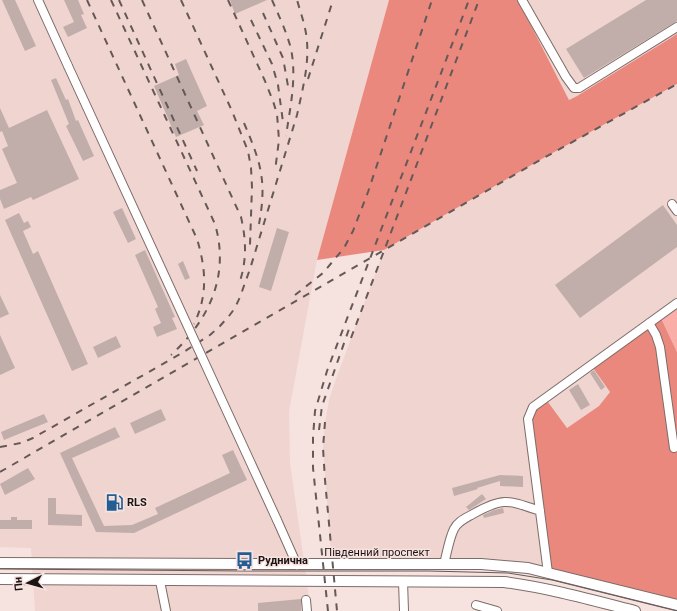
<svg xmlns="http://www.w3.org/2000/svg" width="677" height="611" viewBox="0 0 677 611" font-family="Roboto,sans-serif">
	<rect width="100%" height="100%" fill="#f6e2df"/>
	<!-- built -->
	<path fill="#f0d4d0" d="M0,0H389L317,260L289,411L290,463L311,611H35L31,548L0,547Z
		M518,0H677V34L577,96L569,100Z
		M677,84V303L591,365L610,392L599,406L567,428L548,572L528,568L332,565L323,448L325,423L329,400L336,379L384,250L540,160Z"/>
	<!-- green -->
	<path fill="#f9afa7" d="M677,303V352L660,316Z"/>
	<!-- forest -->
	<path fill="#eb887e" d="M389,0H518L569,100L577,96L677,34V84L540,160L384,250L317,260Z
		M660,316L677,352V605L548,572L530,437L533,407L545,398L567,428L599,406L610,392L591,365Z"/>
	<!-- building -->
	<path fill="#c1aeab" d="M2,0H15L36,46L25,51Z
		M64,0H78L84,14L81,15L87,28L68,37L63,27L74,22Z
		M230,0H267L235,14Z
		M646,0H677V21L584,78L566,49Z
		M186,59L207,106L197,111L204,125L176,137L154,86L179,75L175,64Z
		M56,78L66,100L68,99L76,121L78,120L94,156L83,161L66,126L69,124L51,80Z
		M0,108L9,128L47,110L79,179L33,200L31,197L4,209L0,199V190L17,183L2,149L8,146L2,131L0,132Z
		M663,205L677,225V247L580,318L555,285Z
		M122,208L136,239L128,243L113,212Z
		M19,213L24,223L28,221L31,227L23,231L33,254L38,251L88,364L72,371L5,220Z
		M277,228L289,232L271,291L259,287Z
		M145,250L175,317L172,318L177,329L157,337L153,327L161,323L155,309L158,307L135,255Z
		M183,261L190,278L185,280L178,264Z
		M0,295L9,314L0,318Z
		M0,335L15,368L0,375Z
		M116,336L121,347L98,358L93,347Z
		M594,370L605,387L601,390L590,373Z
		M578,384L590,405L581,410L569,390Z
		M161,409L166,420L135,434L130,423Z
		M44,414L48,422L4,440L1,432Z
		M115,427L120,437L72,458L104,526L132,525L158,514L155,508L230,473L222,455L233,450L247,480L134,533L96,532L60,453Z
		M28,468L35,479L5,495L0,484Z
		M500,475L523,476V487L500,486V481L477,488L478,489L454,496L452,488Z
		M482,494L486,499L469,510L466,507Z
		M48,498H56V514L82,515V526L48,525Z
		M503,508L504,513L484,518L483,515L494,510Z
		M11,517H17V520H32V529H0V520H11Z
		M301,599V611H258V603Z"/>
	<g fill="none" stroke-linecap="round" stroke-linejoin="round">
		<defs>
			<path id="minor" d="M38,0L68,66
				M522,0L566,77L574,88H579L677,27
				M672,204L677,211
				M649,323L656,335L660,347L674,448
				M277,520L297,565
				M444,564C447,553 449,539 454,529C458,521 466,518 473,514C503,497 508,500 540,511
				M548,573L528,419L533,407L677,303
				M160,581L166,611
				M403,581L404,611
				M306,600L307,611
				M476,605L497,611"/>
			<path id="major" d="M0,563L245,564H481L528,568L677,605
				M0,579L504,582C549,588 592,600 635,611"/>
		</defs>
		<!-- minor casing -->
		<use href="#minor" stroke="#7d6c69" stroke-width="10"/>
		<!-- major casing -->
		<use href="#major" stroke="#7d6c69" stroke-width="12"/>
		<!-- minor -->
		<use href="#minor" stroke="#fff" stroke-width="8"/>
		<!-- major -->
		<use href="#major" stroke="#fff" stroke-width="10"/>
		<!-- tram -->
		<path stroke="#645957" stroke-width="1" d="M0,569L245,571H429L508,573L552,580L677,611"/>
		<!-- rail -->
		<path stroke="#645957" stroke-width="2" stroke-dasharray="7 7" stroke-linecap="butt" d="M87,0L197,239C206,269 208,295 194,324
			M111,0L215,224C230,276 209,320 171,355
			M119,0L197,171
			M142,0L241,217C246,239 247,259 240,281
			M181,0L232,111L248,151L251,168L252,187L250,245
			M228,0L265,81L273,101L277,114L279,140L275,171
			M272,0C279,16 287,33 291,49C297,78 290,108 286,136
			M263,13L283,58L288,86
			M251,20L272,64L278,85L283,122
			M308,79L333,0
			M244,123C261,163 267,181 259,224
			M295,295L323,273L344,248L353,231L368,192L432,0
			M351,338L479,0
			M325,422L323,448L325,480L337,611
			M319,430L322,406L349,329
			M0,447L21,443L33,438L182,353L210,335L220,326L229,316L235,308L240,297L250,269L297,115C302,92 309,66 307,42C306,27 301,14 297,0
			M0,472L540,160L677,84
			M328,611L313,468V437L315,411L327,371L469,0"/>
		<defs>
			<path id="minor-bridge" d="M68,66L277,520"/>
		</defs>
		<!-- minor-bridge casing -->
		<use href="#minor-bridge" stroke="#7d6c69" stroke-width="10" stroke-linecap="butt"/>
		<!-- minor-bridge -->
		<use href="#minor-bridge" stroke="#fff" stroke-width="8"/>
	</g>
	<!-- icons -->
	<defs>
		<symbol id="fuel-bare" viewBox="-9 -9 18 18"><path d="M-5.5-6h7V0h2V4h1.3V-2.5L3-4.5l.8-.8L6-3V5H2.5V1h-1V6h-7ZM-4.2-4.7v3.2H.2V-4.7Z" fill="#225d94" stroke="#f6e2df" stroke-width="2.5" paint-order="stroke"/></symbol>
		<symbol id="bus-bare" viewBox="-9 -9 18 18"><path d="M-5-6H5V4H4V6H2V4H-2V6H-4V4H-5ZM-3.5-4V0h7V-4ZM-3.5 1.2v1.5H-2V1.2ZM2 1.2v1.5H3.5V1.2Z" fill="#225d94" stroke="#f6e2df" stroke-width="2.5" paint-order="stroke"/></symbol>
	</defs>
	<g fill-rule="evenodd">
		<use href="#fuel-bare" x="102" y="490" width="25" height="25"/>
		<use href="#bus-bare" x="232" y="548" width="25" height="25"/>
	</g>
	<g text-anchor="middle" stroke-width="3" stroke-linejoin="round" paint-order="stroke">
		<!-- poi labels -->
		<g font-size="11" font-weight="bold" fill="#1b1413" stroke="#f6e2df" text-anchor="start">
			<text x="127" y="506">RLS</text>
			<text x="258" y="564">Руднична</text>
		</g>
		<!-- street labels -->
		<g font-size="11" fill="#1b1413" stroke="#f6e2df">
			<text x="377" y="556">Південний проспект</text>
		</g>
	</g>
	<!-- north arrow -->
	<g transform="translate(28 583) rotate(264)" stroke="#f6e2df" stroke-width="3" paint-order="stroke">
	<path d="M0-3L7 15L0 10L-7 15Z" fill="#1b1413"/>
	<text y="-6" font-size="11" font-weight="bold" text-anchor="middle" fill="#1b1413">Пн</text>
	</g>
</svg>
